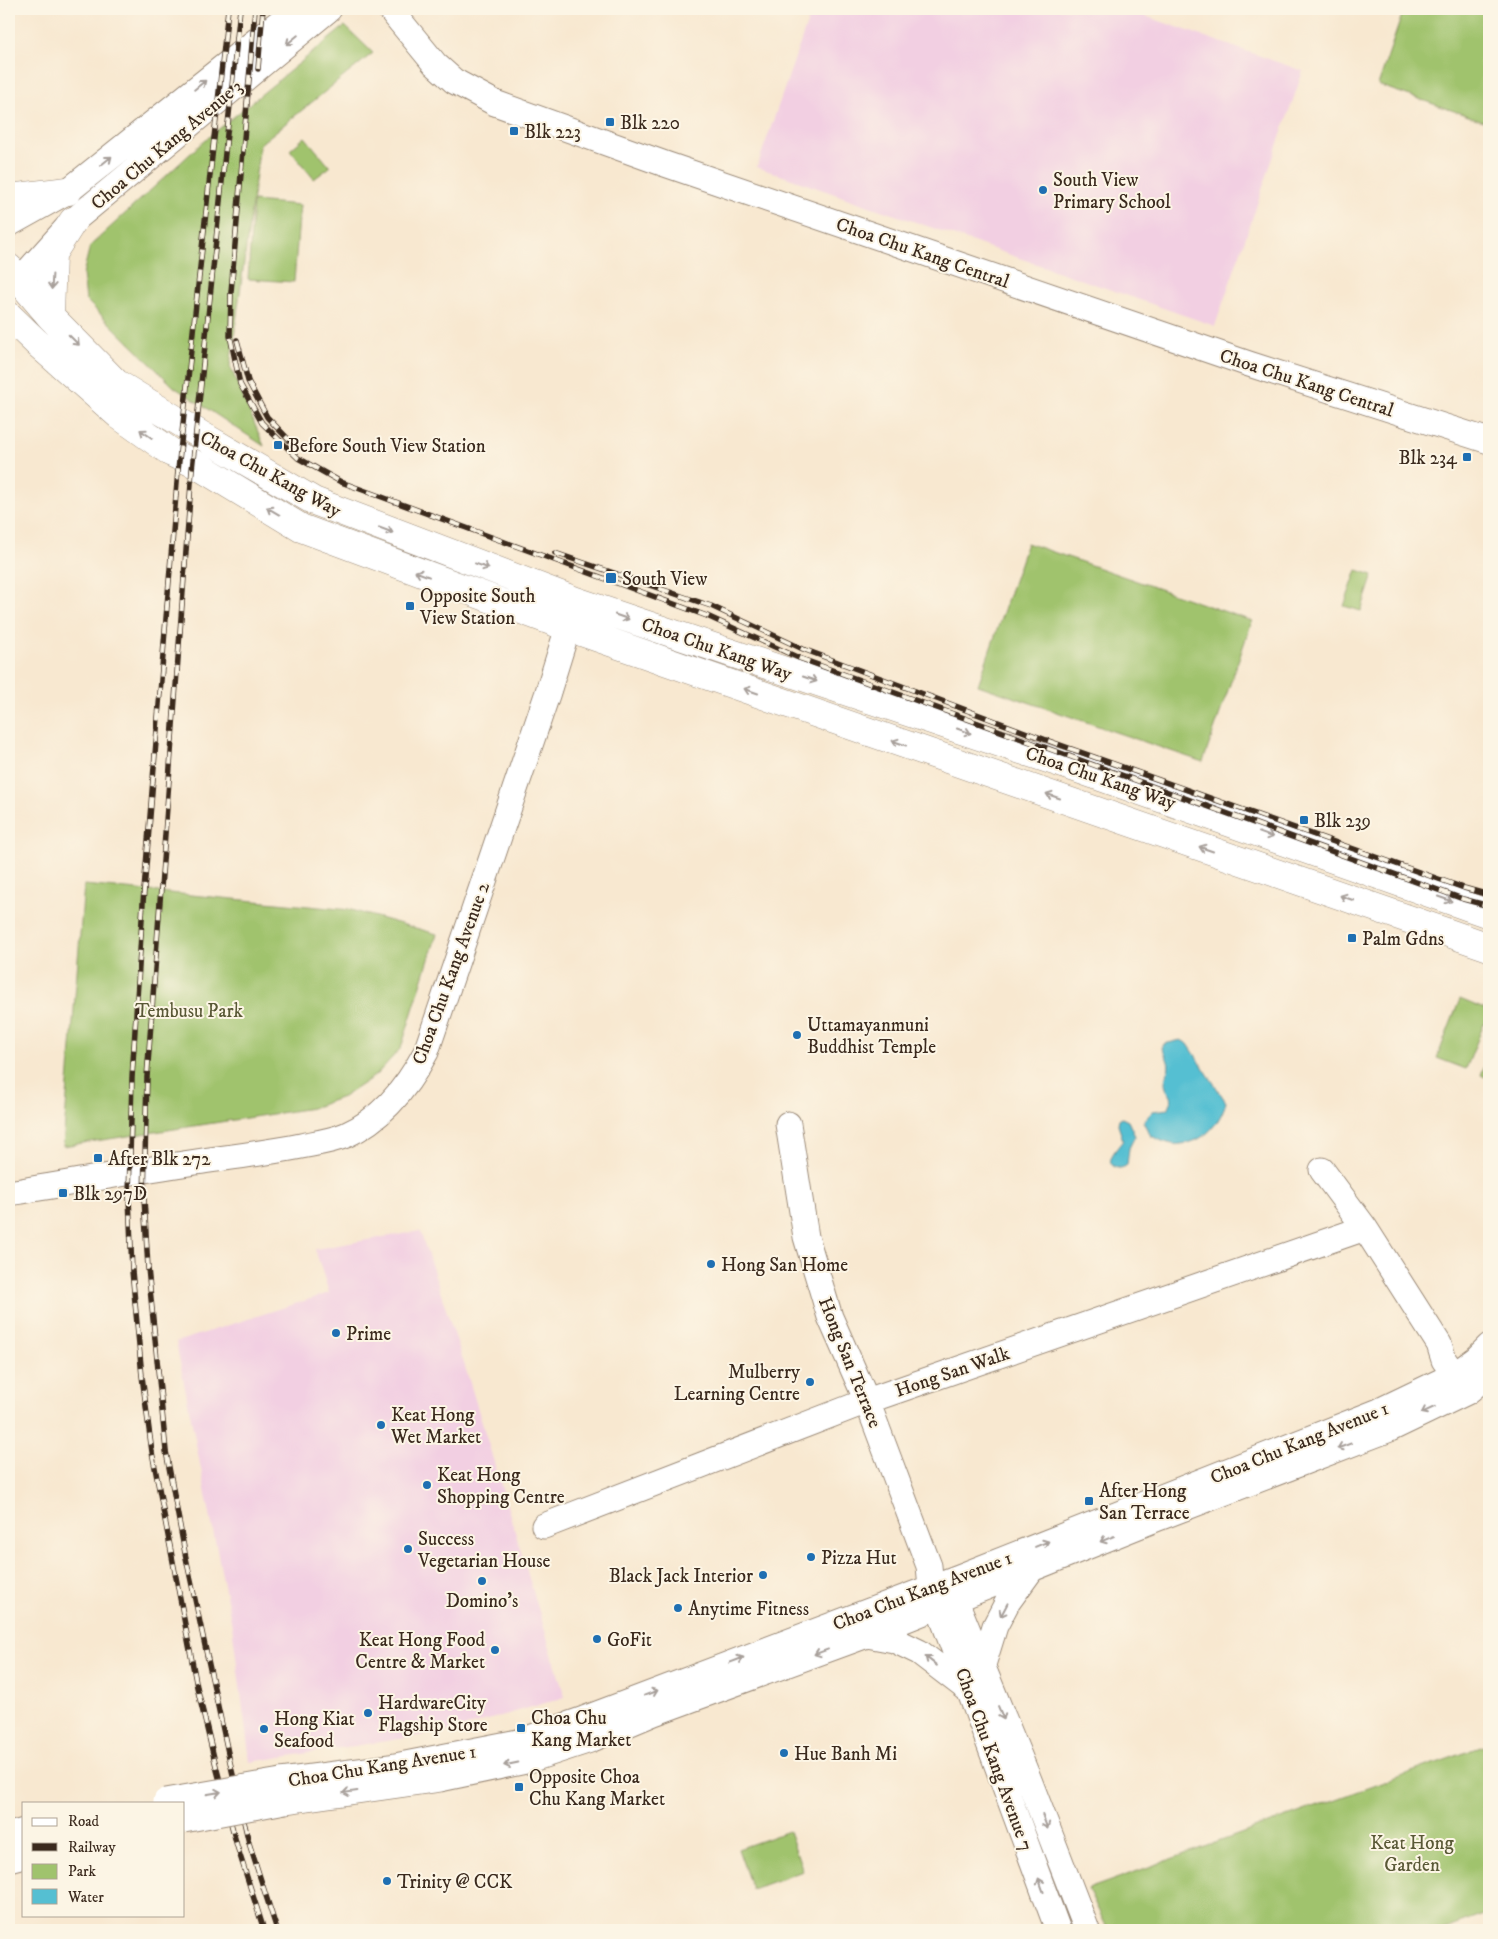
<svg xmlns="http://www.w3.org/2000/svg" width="1498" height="1939" viewBox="0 0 1498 1939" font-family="'IM FELL DW Pica',serif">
	<rect width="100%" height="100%" fill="#fcf5e5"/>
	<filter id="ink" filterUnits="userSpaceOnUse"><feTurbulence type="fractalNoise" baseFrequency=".02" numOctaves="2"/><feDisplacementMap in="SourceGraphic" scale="10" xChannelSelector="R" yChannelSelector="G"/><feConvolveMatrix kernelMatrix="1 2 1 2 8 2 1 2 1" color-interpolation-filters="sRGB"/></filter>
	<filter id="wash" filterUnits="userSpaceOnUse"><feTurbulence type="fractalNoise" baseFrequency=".0096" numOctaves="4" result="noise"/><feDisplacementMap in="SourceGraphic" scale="20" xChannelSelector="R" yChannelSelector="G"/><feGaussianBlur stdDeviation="1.12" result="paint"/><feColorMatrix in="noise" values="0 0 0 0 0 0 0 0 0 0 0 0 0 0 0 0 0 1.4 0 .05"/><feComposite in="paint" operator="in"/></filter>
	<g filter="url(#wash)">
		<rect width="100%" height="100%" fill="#f8e8d0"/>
		<!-- built -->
		<path fill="#f2cfe2" d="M812,9H1125L1303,71L1215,326L757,167Z
			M420,1231L463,1360L565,1697L451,1731L250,1762L232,1626L176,1342L329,1293L315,1249Z"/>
		<!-- green -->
		<path fill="#a0c36d" stroke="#6e7646" d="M1394,9H1489V123L1378,85L1403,12Z
			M345,26L373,53L260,144L230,366L264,446L174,387L86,300L83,274L90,246L204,141Z
			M305,137L330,167L314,179L290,150Z
			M253,201L300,205L294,282L248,279Z
			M1027,543L1252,621L1203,762L978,685Z
			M1357,570L1373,575L1361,611L1344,606Z
			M84,885L351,910L437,934L401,1048L376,1075L343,1097L312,1108L63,1146Z
			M1460,999L1489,1011L1466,1069L1437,1058Z
			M1489,1054V1079L1481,1075Z
			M1489,1744V1913L1442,1930H1108L1088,1889Z
			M789,1831L803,1871L752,1889L738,1849Z"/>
		<!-- water -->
		<path fill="#55bfd2" stroke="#487478" d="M1181,1040L1188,1044L1226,1102C1220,1123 1205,1142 1181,1144C1171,1146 1160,1140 1151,1136L1143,1122L1153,1111L1168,1109C1177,1093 1166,1096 1165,1083C1165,1078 1167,1075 1168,1071C1171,1063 1165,1055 1162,1048L1164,1044Z
			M1122,1118L1128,1121L1135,1136L1129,1148L1127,1165C1123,1168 1119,1169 1115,1167C1103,1161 1119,1147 1123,1140L1118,1125L1119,1120Z"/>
	</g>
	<g filter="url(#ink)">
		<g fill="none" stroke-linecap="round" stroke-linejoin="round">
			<defs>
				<path id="minor" d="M390,9L435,64L454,81L495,103L665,164L1249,364L1489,441
					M9,224L68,191L296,9
					M9,286L29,270L73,221L329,9
					M788,1124L806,1237L830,1317L867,1401L929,1566L931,1587L1058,1930
					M1322,1170L1365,1228L1439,1344L1444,1360L1464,1388
					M9,1193C71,1183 134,1171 196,1162C231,1157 266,1153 301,1146C316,1143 332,1141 346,1135C382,1119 408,1086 426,1052L547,695L574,608
					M544,1526L867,1401L1365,1228
					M949,1584L1029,1780L1087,1930
					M867,1635L894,1640L919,1652L970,1691
					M982,1668L995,1626L1007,1603L1031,1570
					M281,1781L390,1767L518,1742L584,1719L959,1577L1379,1411L1454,1375L1476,1359L1489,1346
					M285,1801L440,1779L526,1761L590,1740L654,1713L867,1635L1156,1519L1390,1429L1467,1392L1489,1374
					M9,1835L24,1831
					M9,1859L24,1855"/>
				<path id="major" d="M9,198L68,191
					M9,268L50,316L116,383L201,435L314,501L576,601L1078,769L1489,914
					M9,316L36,342L120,416L172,453L197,465L301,528L567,627L1489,947
					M50,316L52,254L73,221"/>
			</defs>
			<!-- minor casing -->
			<use href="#minor" stroke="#9a8977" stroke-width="27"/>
			<!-- major casing -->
			<use href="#major" stroke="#9a8977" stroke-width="29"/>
			<!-- minor -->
			<use href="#minor" stroke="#fff" stroke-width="25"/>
			<!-- major -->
			<use href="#major" stroke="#fff" stroke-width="28"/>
			<defs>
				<path id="rail" d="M228,9L178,470L143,903L132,1078L129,1197L132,1271L142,1376L152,1452L197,1687L216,1766L237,1846L264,1930
					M240,9L192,470L147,1077L144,1198L148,1268L166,1451L185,1553L230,1762L249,1843L277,1930
					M255,9L231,292L230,336L240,384L262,423L298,458L341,482L707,616L799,658L1463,899L1489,906
					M258,69L263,9
					M237,340L248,381L267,417L289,440
					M555,553L711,606L803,649L1049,741L1464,888L1489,895"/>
			</defs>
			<!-- rail casing -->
			<use href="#rail" stroke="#3b2a1e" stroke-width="5.5"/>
			<!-- rail -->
			<use href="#rail" stroke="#fcf5e5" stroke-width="4" stroke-dasharray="11" stroke-linecap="butt"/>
			<defs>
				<path id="minor-bridge" d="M166,1801L281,1781
					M184,1820L285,1801"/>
			</defs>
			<!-- minor-bridge casing -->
			<use href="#minor-bridge" stroke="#9a8977" stroke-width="27" stroke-linecap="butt"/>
			<!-- minor-bridge -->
			<use href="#minor-bridge" stroke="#fff" stroke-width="25"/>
		</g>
		<!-- one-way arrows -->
		<defs><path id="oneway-shaft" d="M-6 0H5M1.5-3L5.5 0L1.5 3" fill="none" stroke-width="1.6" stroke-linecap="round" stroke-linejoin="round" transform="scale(1.25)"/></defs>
		<g stroke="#a79f9a">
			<use href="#oneway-shaft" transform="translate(292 40) rotate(141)"/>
			<use href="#oneway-shaft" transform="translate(200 85) rotate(-39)"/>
			<use href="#oneway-shaft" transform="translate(106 161) rotate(-39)"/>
			<use href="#oneway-shaft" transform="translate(52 282) rotate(93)"/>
			<use href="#oneway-shaft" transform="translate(74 340) rotate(45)"/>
			<use href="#oneway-shaft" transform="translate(146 434) rotate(-145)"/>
			<use href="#oneway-shaft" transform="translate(273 511) rotate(-149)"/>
			<use href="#oneway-shaft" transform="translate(386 530) rotate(21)"/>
			<use href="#oneway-shaft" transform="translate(482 566) rotate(20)"/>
			<use href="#oneway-shaft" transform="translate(422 574) rotate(-159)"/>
			<use href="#oneway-shaft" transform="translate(622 617) rotate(19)"/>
			<use href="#oneway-shaft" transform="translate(810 679) rotate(19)"/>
			<use href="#oneway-shaft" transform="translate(751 691) rotate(-161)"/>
			<use href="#oneway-shaft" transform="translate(964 731) rotate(19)"/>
			<use href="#oneway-shaft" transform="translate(899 743) rotate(-161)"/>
			<use href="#oneway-shaft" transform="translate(1053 796) rotate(-161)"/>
			<use href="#oneway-shaft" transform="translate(1266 835) rotate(20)"/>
			<use href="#oneway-shaft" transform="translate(1206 849) rotate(-161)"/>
			<use href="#oneway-shaft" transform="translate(1347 898) rotate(-161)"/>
			<use href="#oneway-shaft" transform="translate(1445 899) rotate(19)"/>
			<use href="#oneway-shaft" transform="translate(1428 1410) rotate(155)"/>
			<use href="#oneway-shaft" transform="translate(1344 1446) rotate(159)"/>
			<use href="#oneway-shaft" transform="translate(1107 1539) rotate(158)"/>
			<use href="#oneway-shaft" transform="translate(1042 1544) rotate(-22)"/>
			<use href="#oneway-shaft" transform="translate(1004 1610) rotate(118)"/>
			<use href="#oneway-shaft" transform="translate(821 1652) rotate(160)"/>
			<use href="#oneway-shaft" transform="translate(737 1660) rotate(-21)"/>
			<use href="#oneway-shaft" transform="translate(931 1661) rotate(-142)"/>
			<use href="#oneway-shaft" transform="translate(651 1693) rotate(-21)"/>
			<use href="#oneway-shaft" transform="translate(1001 1713) rotate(67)"/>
			<use href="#oneway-shaft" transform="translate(511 1764) rotate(168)"/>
			<use href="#oneway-shaft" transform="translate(350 1792) rotate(172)"/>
			<use href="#oneway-shaft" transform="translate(214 1793) rotate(-10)"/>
			<use href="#oneway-shaft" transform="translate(1045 1822) rotate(69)"/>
			<use href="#oneway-shaft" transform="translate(1041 1885) rotate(-110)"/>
		</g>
	</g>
	<!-- markers -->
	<g fill="#1f6fb2" stroke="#fcf5e5" stroke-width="2">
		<rect x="605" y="117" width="10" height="10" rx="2.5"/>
		<rect x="509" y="126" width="10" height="10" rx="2.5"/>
		<circle cx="1043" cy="190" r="5"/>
		<rect x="273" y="440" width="10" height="10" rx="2.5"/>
		<rect x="1462" y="452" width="10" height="10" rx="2.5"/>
		<rect x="605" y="572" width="12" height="12" rx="2.5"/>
		<rect x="405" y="601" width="10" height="10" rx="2.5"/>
		<rect x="1299" y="815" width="10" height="10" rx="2.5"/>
		<rect x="1347" y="933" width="10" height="10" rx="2.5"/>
		<circle cx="797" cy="1035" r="5"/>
		<rect x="93" y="1153" width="10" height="10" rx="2.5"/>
		<rect x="58" y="1188" width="10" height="10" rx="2.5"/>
		<circle cx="711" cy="1264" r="5"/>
		<circle cx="336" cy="1333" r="5"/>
		<circle cx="810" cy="1382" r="5"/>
		<circle cx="381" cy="1425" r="5"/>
		<circle cx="427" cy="1485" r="5"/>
		<rect x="1084" y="1496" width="10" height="10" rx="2.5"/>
		<circle cx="408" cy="1549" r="5"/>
		<circle cx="811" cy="1557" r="5"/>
		<circle cx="763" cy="1575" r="5"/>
		<circle cx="482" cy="1581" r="5"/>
		<circle cx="678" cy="1608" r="5"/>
		<circle cx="597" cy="1639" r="5"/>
		<circle cx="495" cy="1650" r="5"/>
		<circle cx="368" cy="1713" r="5"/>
		<rect x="516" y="1723" width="10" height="10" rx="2.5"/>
		<circle cx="264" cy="1729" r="5"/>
		<circle cx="784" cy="1753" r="5"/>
		<rect x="514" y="1782" width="10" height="10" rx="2.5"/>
		<circle cx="387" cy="1881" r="5"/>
	</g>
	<g text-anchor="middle" stroke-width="4" stroke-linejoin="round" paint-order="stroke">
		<!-- poi labels -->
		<g font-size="19" fill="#3b2a1e" stroke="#fcf5e5" text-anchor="start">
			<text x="620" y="129">Blk 220</text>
			<text x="524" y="138">Blk 223</text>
			<text x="1053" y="186">South View<tspan x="1053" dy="22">Primary School</tspan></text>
			<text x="288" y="452">Before South View Station</text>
			<text x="1457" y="464" text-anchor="end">Blk 234</text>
			<text x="622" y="585">South View</text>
			<text x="420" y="602">Opposite South<tspan x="420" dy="22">View Station</tspan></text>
			<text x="1314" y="827">Blk 239</text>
			<text x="1362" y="945">Palm Gdns</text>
			<text x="807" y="1031">Uttamayanmuni<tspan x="807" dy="22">Buddhist Temple</tspan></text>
			<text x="108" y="1165">After Blk 272</text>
			<text x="73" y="1200">Blk 297D</text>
			<text x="721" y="1271">Hong San Home</text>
			<text x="346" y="1340">Prime</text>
			<text x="800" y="1378" text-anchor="end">Mulberry<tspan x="800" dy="22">Learning Centre</tspan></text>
			<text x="391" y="1421">Keat Hong<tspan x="391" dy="22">Wet Market</tspan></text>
			<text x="437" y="1481">Keat Hong<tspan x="437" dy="22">Shopping Centre</tspan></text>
			<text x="1099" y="1497">After Hong<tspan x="1099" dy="22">San Terrace</tspan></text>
			<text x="418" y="1545">Success<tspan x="418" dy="22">Vegetarian House</tspan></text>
			<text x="821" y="1564">Pizza Hut</text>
			<text x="753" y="1582" text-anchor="end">Black Jack Interior</text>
			<text x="482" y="1607" text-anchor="middle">Domino's</text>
			<text x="688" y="1615">Anytime Fitness</text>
			<text x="485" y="1646" text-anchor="end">Keat Hong Food<tspan x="485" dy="22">Centre &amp; Market</tspan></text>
			<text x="607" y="1646">GoFit</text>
			<text x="378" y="1709">HardwareCity<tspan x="378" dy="22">Flagship Store</tspan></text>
			<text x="531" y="1724">Choa Chu<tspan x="531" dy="22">Kang Market</tspan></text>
			<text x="274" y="1725">Hong Kiat<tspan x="274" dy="22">Seafood</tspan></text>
			<text x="794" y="1760">Hue Banh Mi</text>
			<text x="529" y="1783">Opposite Choa<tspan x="529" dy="22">Chu Kang Market</tspan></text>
			<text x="397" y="1888">Trinity @ CCK</text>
		</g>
		<!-- street labels -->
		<g font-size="19" fill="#3b2a1e" stroke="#fcf5e5">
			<text transform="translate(166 144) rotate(-40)" y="7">Choa Chu Kang Avenue 3</text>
			<text transform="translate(923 252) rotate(19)" y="7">Choa Chu Kang Central</text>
			<text transform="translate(1307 382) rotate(18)" y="7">Choa Chu Kang Central</text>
			<text transform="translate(271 473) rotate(29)" y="7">Choa Chu Kang Way</text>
			<text transform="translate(717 648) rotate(19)" y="7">Choa Chu Kang Way</text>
			<text transform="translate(1101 777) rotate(19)" y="7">Choa Chu Kang Way</text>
			<text transform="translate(450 973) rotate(-70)" y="7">Choa Chu Kang Avenue 2</text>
			<text transform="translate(851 1362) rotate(68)" y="7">Hong San Terrace</text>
			<text transform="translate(952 1371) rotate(-19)" y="7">Hong San Walk</text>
			<text transform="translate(1299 1442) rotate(-22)" y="7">Choa Chu Kang Avenue 1</text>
			<text transform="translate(922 1590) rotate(-21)" y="7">Choa Chu Kang Avenue 1</text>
			<text transform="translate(995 1759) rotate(70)" y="7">Choa Chu Kang Avenue 7</text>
			<text transform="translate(382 1765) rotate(-9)" y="7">Choa Chu Kang Avenue 1</text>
		</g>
		<!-- park labels -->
		<g font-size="19" fill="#595836" stroke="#fcf5e5">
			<text x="189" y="1017">Tembusu Park</text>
			<text x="1412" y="1849">Keat Hong<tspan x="1412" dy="22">Garden</tspan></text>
		</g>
	</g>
	<!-- margin -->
	<rect width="1498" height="1939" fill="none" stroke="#fcf5e5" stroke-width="30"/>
	<!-- legend -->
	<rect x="22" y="1802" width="162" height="115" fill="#fcf5e5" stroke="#afa495"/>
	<rect x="32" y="1818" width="25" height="8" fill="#ffffff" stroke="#afa495"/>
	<text x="68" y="1826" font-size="15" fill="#3b2a1e">Road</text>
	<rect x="32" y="1843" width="25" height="8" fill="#3b2a1e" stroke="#afa495"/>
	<text x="68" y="1852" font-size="15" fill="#3b2a1e">Railway</text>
	<rect x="32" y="1864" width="25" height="15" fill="#a0c36d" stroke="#afa495"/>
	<text x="68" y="1876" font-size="15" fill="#3b2a1e">Park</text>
	<rect x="32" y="1889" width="25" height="15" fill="#55bfd2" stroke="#afa495"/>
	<text x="68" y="1902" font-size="15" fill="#3b2a1e">Water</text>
</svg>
